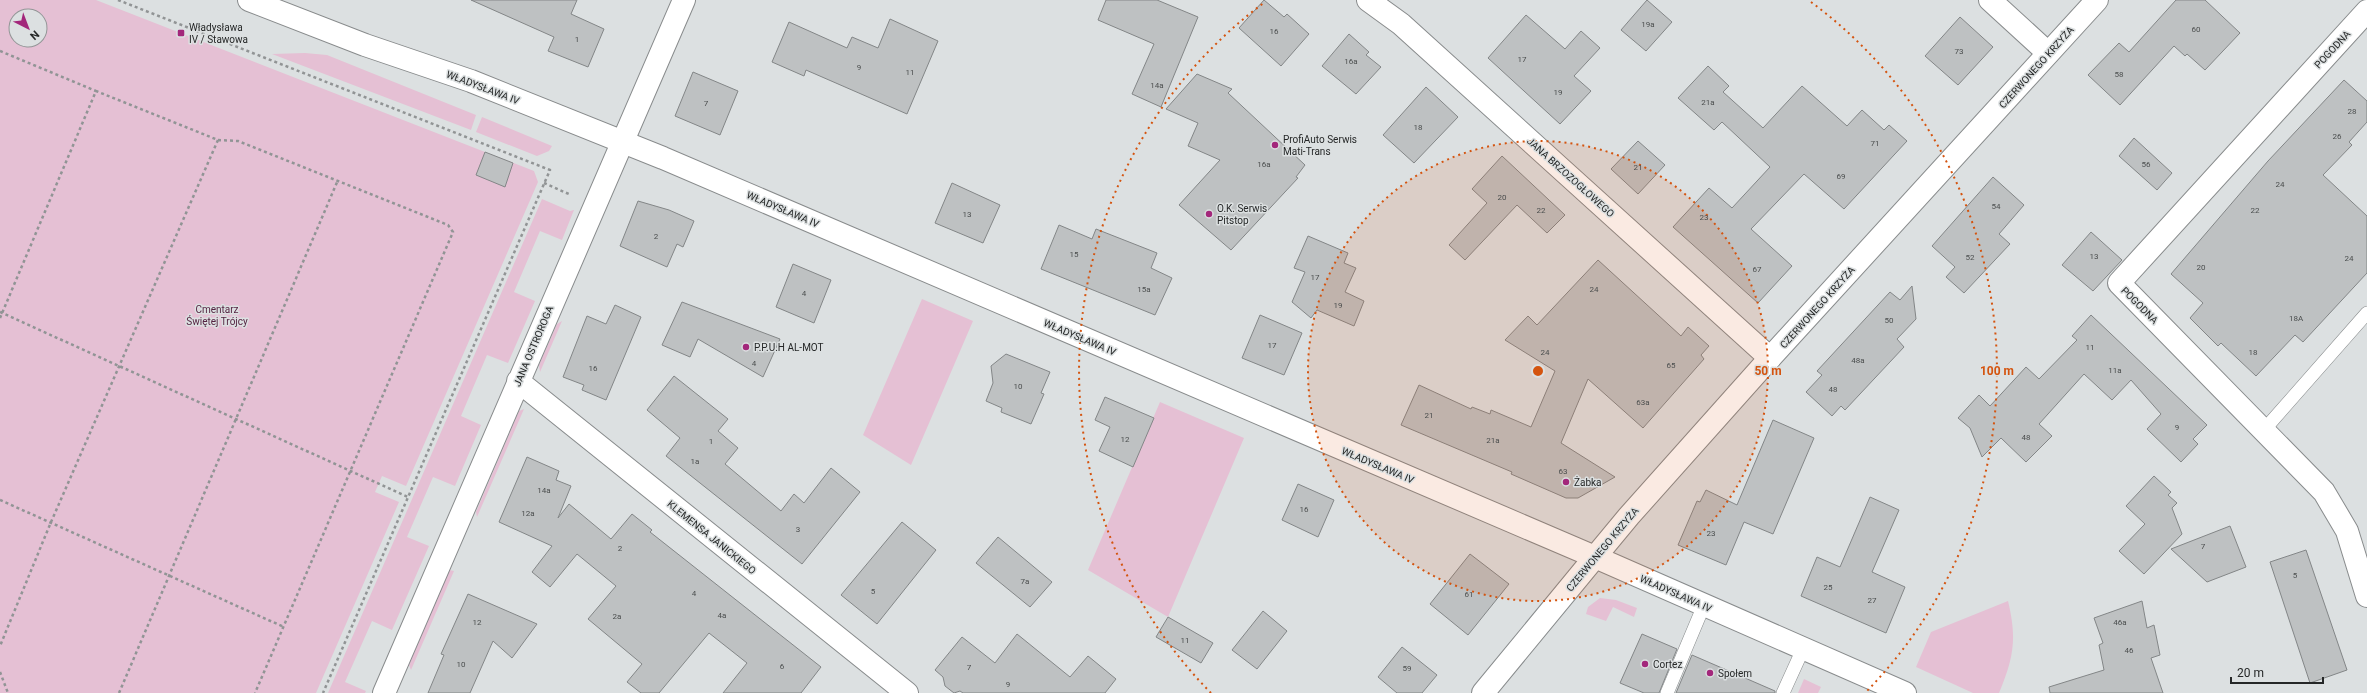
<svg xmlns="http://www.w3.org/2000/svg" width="2367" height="693" viewBox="0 0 2367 693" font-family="Roboto,sans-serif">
	<rect width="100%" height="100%" fill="#dce0e1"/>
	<!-- green -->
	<path fill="#e5c0d4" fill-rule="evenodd" d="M0,0H96L534,171L538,182L406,486L382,476L375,492L399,502L316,693H0ZM16,16H40V40H16Z
		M305,53L327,55L476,115L471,130L272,54Z
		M482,117L552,146L549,151L537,156L476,132Z
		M542,199L570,211L574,210L562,240L540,231L514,292L535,301L508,363L487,355L461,416L481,425L455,486L433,477L407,537L429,546L392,630L372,621L345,682L366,691L365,693H328Z
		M922,299L973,321L911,465L863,435Z
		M562,321L540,372L539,365L557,324Z
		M1160,402L1244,438L1168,617L1088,570Z
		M524,409L477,517L476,512L519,411Z
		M449,570L454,571L411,670L409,665Z
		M1600,598L1616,600L1637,608L1634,617L1613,607L1606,621L1586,614L1588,607Z
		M2008,601C2017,638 2014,657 1999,693H1973L1916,667L1931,632Z
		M1804,679L1821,687L1818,693H1798Z"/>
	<!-- building -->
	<path fill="#bec1c2" stroke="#838687" d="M471,0H577L571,14L604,29L588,67L548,51L554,37Z
		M1106,0H1157L1198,17L1161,107L1132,94L1154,44L1098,20Z
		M1264,0L1284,17L1287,14L1309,34L1281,66L1239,28Z
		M1647,0L1672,22L1646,51L1621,30Z
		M2176,0H2205L2240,33L2205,70L2187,54L2185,56L2174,46L2120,105L2088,75L2119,43L2129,52Z
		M1526,15L1565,49L1581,31L1600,48L1574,76L1591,91L1560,124L1488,58Z
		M1960,17L1993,47L1958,85L1925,56Z
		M890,19L938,41L907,114L806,70L804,76L772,62L789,22L847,48L852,37L878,48Z
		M1349,34L1369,52L1366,55L1381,67L1356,94L1322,66Z
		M1708,66L1729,86L1723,92L1763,128L1802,86L1847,126L1862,110L1884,130L1889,125L1907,141L1844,209L1804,174L1751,229L1792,266L1758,303L1673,227L1709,188L1732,208L1770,167L1722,122L1714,130L1678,98Z
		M693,72L738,91L720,135L675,116Z
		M1197,74L1232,89L1228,93L1305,165L1296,177L1298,178L1231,250L1179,205L1220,160L1188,146L1198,123L1166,109Z
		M2344,80L2367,101V122L2349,142L2352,145L2323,175L2367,216V273L2303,342L2295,335L2256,376L2221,343L2218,346L2190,318L2203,303L2171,274L2268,161Z
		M1426,87L1458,117L1414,163L1383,135Z
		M2134,138L2172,173L2157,190L2119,156Z
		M1638,141L1665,165L1638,194L1611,169Z
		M485,152L513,163L505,187L476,175Z
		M1502,156L1565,215L1547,233L1517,205L1465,260L1449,245L1487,203L1472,189Z
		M1993,177L2024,205L1999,234L2010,244L1964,293L1946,277L1955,267L1932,246Z
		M952,183L1000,205L983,243L935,223Z
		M638,201L669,210L694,221L683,247L677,244L667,267L620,246Z
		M1059,225L1092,239L1096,229L1157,253L1151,268L1172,278L1155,315L1041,269Z
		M2091,232L2122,260L2093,291L2062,265Z
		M1308,236L1348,253L1344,263L1356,268L1345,292L1364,301L1354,326L1317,310L1311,318L1292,302L1305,272L1294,268Z
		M1598,260L1681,336L1688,327L1709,346L1701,355L1704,359L1643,428L1588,379L1561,443L1615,477L1578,498H1566L1511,474L1512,472L1401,425L1419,385L1471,409L1472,407L1490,414L1491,410L1531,427L1555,371L1505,340L1528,316L1537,325Z
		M793,264L831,280L814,323L776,307Z
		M1912,286L1916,319L1897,339L1904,347L1845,410L1841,406L1832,416L1806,392L1822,375L1817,371L1890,292L1900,300Z
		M682,302L780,339L763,377L698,339L690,357L662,345Z
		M615,305L641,317L606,400L582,390L584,385L563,377L587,316L606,324Z
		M1260,315L1302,333L1284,375L1242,358Z
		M2091,315L2207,425L2193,439L2198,444L2181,462L2147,429L2161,414L2131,380L2112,400L2084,374L2039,424L2052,436L2026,462L2001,438L1982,457L1970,428L1958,418L1979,395L1990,406L2026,367L2039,379L2077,340L2072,336Z
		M1006,354L1050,372L1041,393L1044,394L1031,424L1001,412L1002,408L986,401L993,383L991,366Z
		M674,376L728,419L718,431L738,448L725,464L781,511L794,494L804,503L831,468L860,492L802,564L666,456L680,438L647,410Z
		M1105,397L1154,418L1133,467L1099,451L1110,427L1095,420Z
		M1773,420L1814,438L1773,534L1744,522L1726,565L1678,545L1697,501L1700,502L1706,490L1737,505Z
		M527,457L559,471L556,480L571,486L558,518L569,504L611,539L632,514L652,530L650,532L821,667L801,693H723L747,663L709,633L659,693H641L627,682L642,664L588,619L616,586L577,554L550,587L532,572L552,546L499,522Z
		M2154,476L2171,492L2168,495L2177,503L2172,508L2182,534L2144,574L2119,551L2145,524L2126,506Z
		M1298,484L1334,500L1318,537L1282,520Z
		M1870,497L1899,510L1872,572L1905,587L1886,633L1801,596L1817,557L1840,567Z
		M902,522L936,550L877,624L841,595Z
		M2230,526L2246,567L2207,582L2171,549Z
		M998,537L1052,582L1030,607L976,563Z
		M2306,550L2347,670L2310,683L2270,562Z
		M1470,554L1509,584L1468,635L1430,604Z
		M468,594L537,624L512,658L493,641L470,693H428L444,655L441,654Z
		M2142,601L2147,628L2154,625L2160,655L2151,658L2163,693H2050L2049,687L2104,670L2099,645L2103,643L2094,618Z
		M1263,611L1287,631L1257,669L1232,650Z
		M1168,617L1213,643L1201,663L1156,637Z
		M1017,634L1070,677L1088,656L1116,679L1105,693H963L960,691L954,693L945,686L943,677L935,670L962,637L995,663Z
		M1642,634L1677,649L1659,693H1644L1620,683Z
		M1402,647L1437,675L1422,693H1397L1378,677Z
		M1692,655L1775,691V693H1676Z"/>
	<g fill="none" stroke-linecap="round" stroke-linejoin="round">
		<defs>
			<path id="service" d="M2264,430L2367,313
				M1667,693L1704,605
				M1783,693L1803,649"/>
			<path id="minor" d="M1368,0L1401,24L1770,358
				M1990,0L2048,53
				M2367,11L2119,283L2324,492L2347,531L2367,596
				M518,381L907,693
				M384,693L684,0
				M1483,693L1595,557L1905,693"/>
			<path id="tertiary" d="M249,0L365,45L471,81L663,158L1595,557L1629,516L1770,358L2097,0"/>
		</defs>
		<!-- service casing -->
		<use href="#service" stroke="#888b8c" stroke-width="14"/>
		<!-- minor casing -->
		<use href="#minor" stroke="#888b8c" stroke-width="24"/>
		<!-- tertiary casing -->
		<use href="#tertiary" stroke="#888b8c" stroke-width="24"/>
		<!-- path -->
		<path stroke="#919495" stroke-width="2.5" stroke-dasharray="3 3" stroke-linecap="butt" d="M118,0L550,170L323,693
			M0,51L96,91
			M218,140L238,141L448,225L453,232L255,693
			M544,183L571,195
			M0,312L408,497
			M0,318L96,91L218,140L51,522L0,646
			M0,500L284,627
			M0,672L8,693
			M119,693L338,180"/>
		<!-- service -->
		<use href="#service" stroke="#fff" stroke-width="13"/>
		<!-- minor -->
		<use href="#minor" stroke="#fff" stroke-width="22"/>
		<!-- tertiary -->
		<use href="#tertiary" stroke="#fff" stroke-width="22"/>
	</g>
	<!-- distance rings -->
	<circle cx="1538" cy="371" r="230" fill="#d4540f" fill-opacity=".12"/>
	<g fill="none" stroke="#d4540f" stroke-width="2" stroke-dasharray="2 4">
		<circle cx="1538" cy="371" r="230"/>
		<path d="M1211 693A459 459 0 0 1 1265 2M1811 2A459 459 0 0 1 1865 693"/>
	</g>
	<!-- markers -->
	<g fill="#a3277b" stroke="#dce0e1" stroke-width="1.5">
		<rect x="177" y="29" width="8" height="8" rx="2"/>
		<circle cx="1275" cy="145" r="4"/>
		<circle cx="1209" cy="214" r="4"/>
		<circle cx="746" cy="347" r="4"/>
		<circle cx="1566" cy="482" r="4"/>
		<circle cx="1645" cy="664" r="4"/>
		<circle cx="1710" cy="673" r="4"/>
	</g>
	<g text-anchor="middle" stroke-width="3" stroke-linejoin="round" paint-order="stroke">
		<!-- number labels -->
		<g font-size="8" fill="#4b4e4e">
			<text x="1648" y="27">19a</text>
			<text x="2196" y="32">60</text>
			<text x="1274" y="34">16</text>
			<text x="577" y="42">1</text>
			<text x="1959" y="54">73</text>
			<text x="1522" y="62">17</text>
			<text x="1351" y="64">16a</text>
			<text x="859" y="70">9</text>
			<text x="910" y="75">11</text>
			<text x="2119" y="77">58</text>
			<text x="1157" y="88">14a</text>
			<text x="1558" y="95">19</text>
			<text x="1708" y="105">21a</text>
			<text x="706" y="106">7</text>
			<text x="2352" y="114">28</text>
			<text x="1418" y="130">18</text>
			<text x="2337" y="139">26</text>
			<text x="1875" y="146">71</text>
			<text x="1264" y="167">16a</text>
			<text x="2146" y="167">56</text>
			<text x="1638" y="170">21</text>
			<text x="1841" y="179">69</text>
			<text x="2280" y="187">24</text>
			<text x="1502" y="200">20</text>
			<text x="1996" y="209">54</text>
			<text x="1541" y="213">22</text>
			<text x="2255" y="213">22</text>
			<text x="967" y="217">13</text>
			<text x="1704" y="220">23</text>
			<text x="656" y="239">2</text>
			<text x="1074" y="257">15</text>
			<text x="2094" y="259">13</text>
			<text x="1970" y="260">52</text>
			<text x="2349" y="261">24</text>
			<text x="2201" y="270">20</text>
			<text x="1757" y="272">67</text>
			<text x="1315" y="280">17</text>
			<text x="1144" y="292">15a</text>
			<text x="1594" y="292">24</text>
			<text x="804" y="296">4</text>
			<text x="1338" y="308">19</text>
			<text x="2296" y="321">18A</text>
			<text x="1889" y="323">50</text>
			<text x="1272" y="348">17</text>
			<text x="2090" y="350">11</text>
			<text x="1545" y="355">24</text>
			<text x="2253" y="355">18</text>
			<text x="1858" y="363">48a</text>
			<text x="754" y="366">4</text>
			<text x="1671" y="368">65</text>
			<text x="593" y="371">16</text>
			<text x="2115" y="373">11a</text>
			<text x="1018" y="389">10</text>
			<text x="1833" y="392">48</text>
			<text x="1643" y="405">63a</text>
			<text x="1429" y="418">21</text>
			<text x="2177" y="430">9</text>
			<text x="2026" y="440">48</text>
			<text x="1125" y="442">12</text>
			<text x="1493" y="443">21a</text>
			<text x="711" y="444">1</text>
			<text x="695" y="464">1a</text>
			<text x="1563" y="474">63</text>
			<text x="544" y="493">14a</text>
			<text x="1304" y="512">16</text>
			<text x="528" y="516">12a</text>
			<text x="798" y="532">3</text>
			<text x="1711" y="536">23</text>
			<text x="2203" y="549">7</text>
			<text x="620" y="551">2</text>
			<text x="2295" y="578">5</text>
			<text x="1025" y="584">7a</text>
			<text x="1828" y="590">25</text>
			<text x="873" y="594">5</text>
			<text x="694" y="596">4</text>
			<text x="1469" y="597">61</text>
			<text x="1872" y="603">27</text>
			<text x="722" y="618">4a</text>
			<text x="617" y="619">2a</text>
			<text x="477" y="625">12</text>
			<text x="2120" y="625">46a</text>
			<text x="1185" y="643">11</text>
			<text x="2129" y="653">46</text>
			<text x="461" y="667">10</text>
			<text x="782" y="669">6</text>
			<text x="969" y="670">7</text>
			<text x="1407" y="671">59</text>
			<text x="1008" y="687">9</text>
		</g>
		<!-- poi labels -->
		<g font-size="10" fill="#252727" stroke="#dce0e1" text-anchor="start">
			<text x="189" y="31">Władysława<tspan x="189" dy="12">IV / Stawowa</tspan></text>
			<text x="1283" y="143">ProfiAuto Serwis<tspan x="1283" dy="12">Mati-Trans</tspan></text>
			<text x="1217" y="212">O.K. Serwis<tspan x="1217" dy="12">Pitstop</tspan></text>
			<text x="754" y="351">P.P.U.H AL-MOT</text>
			<text x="1574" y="486">Żabka</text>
			<text x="1653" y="668">Cortez</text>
			<text x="1718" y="677">Społem</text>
		</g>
		<!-- street labels -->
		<g font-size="10" fill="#252727" stroke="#dce0e1">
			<text transform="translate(2332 49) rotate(-47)" y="4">POGODNA</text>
			<text transform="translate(2036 67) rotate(-48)" y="4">CZERWONEGO KRZYŻA</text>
			<text transform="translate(483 87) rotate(21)" y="4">WŁADYSŁAWA IV</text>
			<text transform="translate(1571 177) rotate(42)" y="4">JANA BRZOZOGŁOWEGO</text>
			<text transform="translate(783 209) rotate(23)" y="4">WŁADYSŁAWA IV</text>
			<text transform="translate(2140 305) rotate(45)" y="4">POGODNA</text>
			<text transform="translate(1817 307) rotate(-48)" y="4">CZERWONEGO KRZYŻA</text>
			<text transform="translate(1080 337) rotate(23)" y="4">WŁADYSŁAWA IV</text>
			<text transform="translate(533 346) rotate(-67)" y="4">JANA OSTROROGA</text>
			<text transform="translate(1378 465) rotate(23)" y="4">WŁADYSŁAWA IV</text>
			<text transform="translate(712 537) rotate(39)" y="4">KLEMENSA JANICKIEGO</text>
			<text transform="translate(1602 549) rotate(-50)" y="4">CZERWONEGO KRZYŻA</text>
			<text transform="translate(1676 593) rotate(24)" y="4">WŁADYSŁAWA IV</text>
		</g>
		<!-- park labels -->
		<g font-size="10" fill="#552342" stroke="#dce0e1">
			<text x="217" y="313">Cmentarz<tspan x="217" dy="12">Świętej Trójcy</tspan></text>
		</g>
	</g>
	<circle cx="1538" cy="371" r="6" fill="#d4540f" stroke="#dce0e1" stroke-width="2"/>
	<g font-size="12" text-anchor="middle" font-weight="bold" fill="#d4540f" stroke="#dce0e1" stroke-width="3" stroke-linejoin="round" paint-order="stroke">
		<text x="1768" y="375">50 m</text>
		<text x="1997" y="375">100 m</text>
	</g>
	<!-- north arrow -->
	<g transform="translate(28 28) rotate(138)"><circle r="19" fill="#dce0e1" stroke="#939697"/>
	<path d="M0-3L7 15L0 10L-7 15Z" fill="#a3277b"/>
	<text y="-6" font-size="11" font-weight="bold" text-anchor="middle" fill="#252727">N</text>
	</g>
	<!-- scale -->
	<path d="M2231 677v6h92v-6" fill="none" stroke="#252727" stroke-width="2"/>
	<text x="2237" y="677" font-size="12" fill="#252727" stroke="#dce0e1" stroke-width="3" paint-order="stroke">20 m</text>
</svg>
